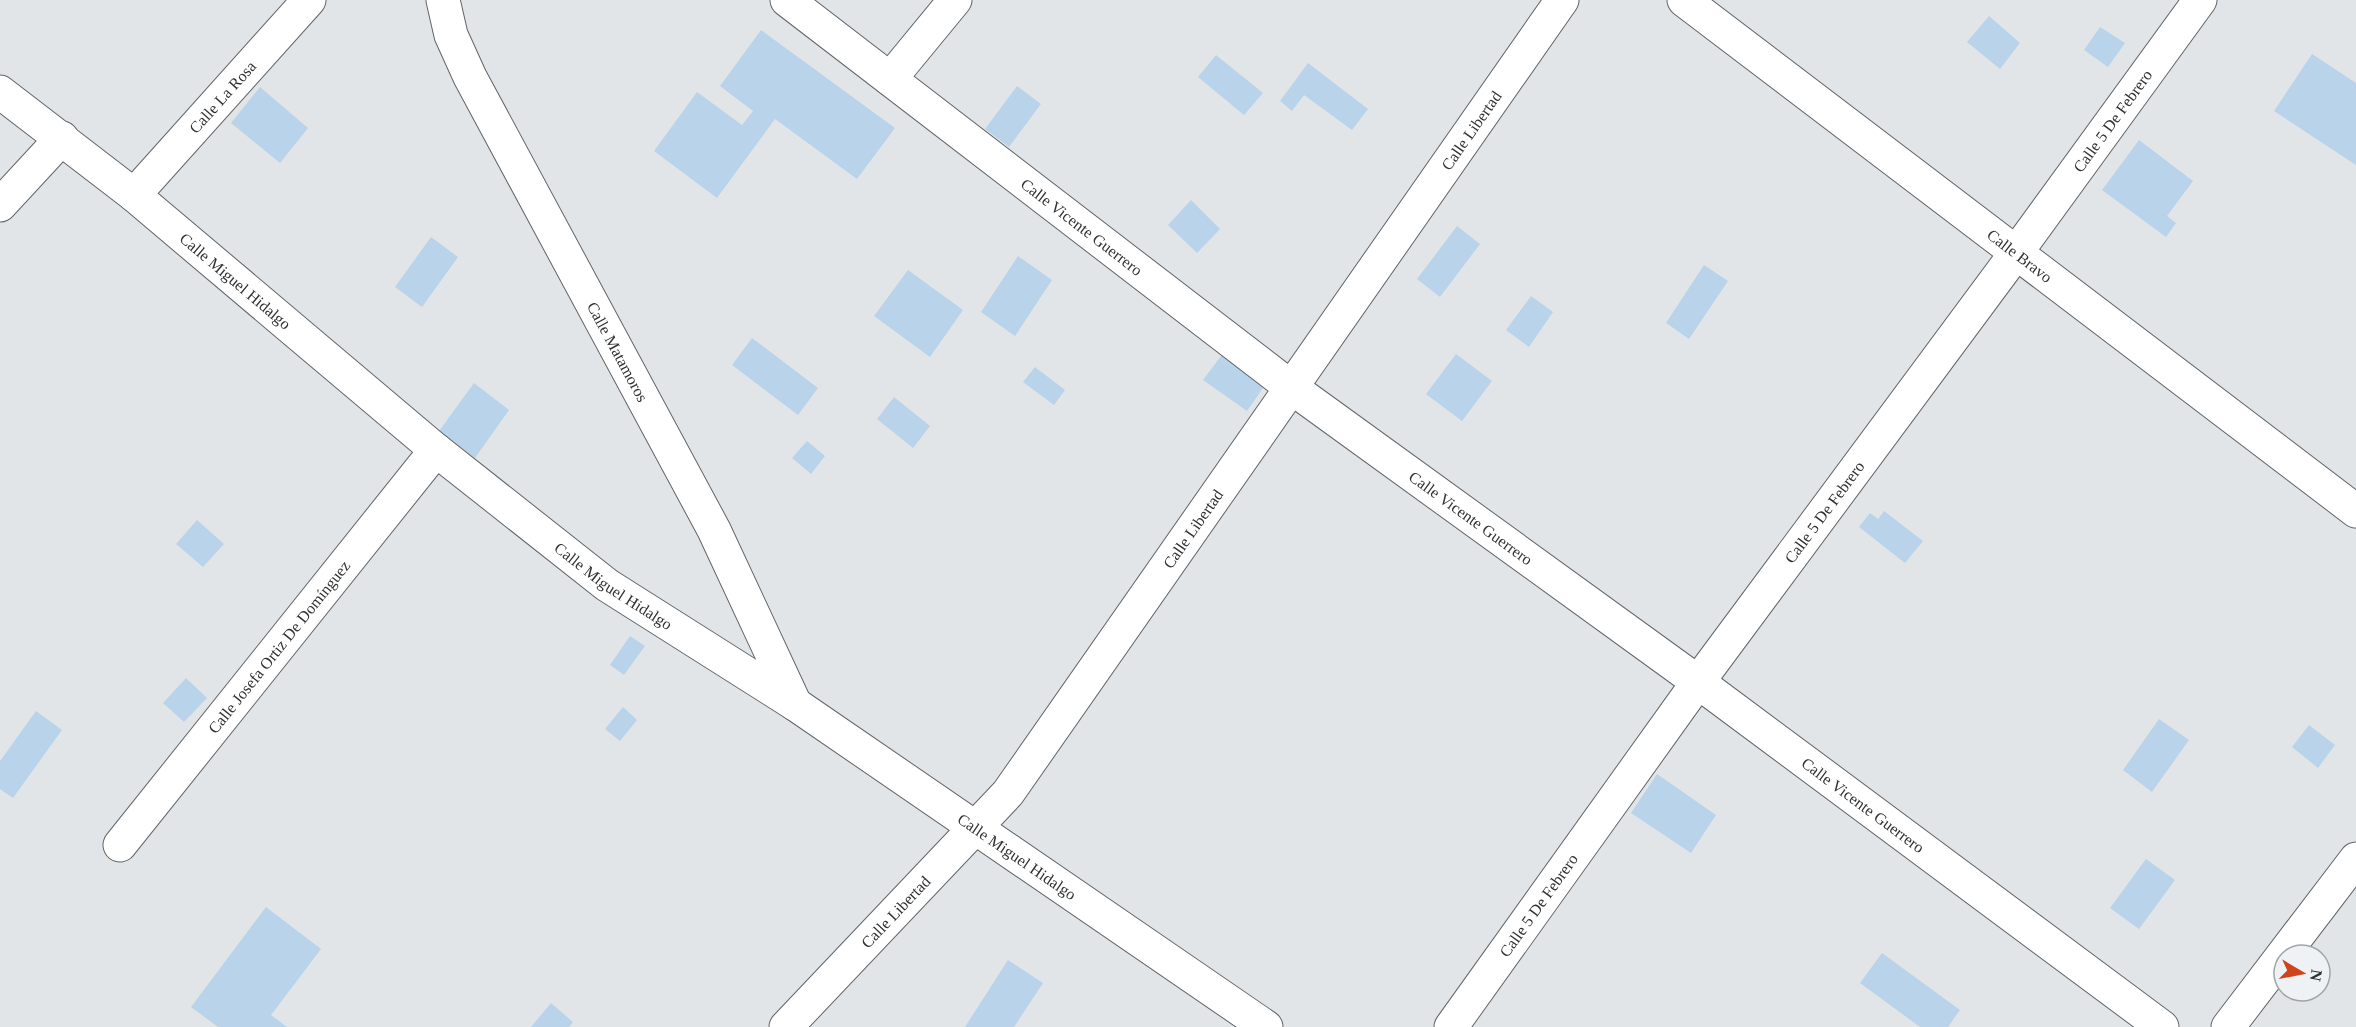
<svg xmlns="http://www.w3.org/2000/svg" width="2356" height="1027" viewBox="0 0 2356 1027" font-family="'Times New Roman',serif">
	<rect width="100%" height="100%" fill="#e1e5e8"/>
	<!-- building -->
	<path fill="#b9d3ea" d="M1989,16L2020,43L2000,69L1967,42Z
		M2100,27L2125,43L2108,67L2084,50Z
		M761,30L895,128L857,179L775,119L717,198L654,151L697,92L742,125L753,111L720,86Z
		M2312,54L2356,83V165L2274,111Z
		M1216,55L1263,93L1244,115L1198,77Z
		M1308,63L1368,109L1352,130L1304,95L1292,111L1280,101Z
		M1017,86L1041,104L1009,147L985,129Z
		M260,87L308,128L280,163L231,123Z
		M2139,140L2193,181L2167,216L2176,223L2166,237L2102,190Z
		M1191,200L1220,229L1197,253L1168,225Z
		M1457,226L1480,244L1440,297L1417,279Z
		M431,237L458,257L422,307L395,287Z
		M1018,256L1052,280L1015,336L981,312Z
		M1704,265L1728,281L1689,339L1666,323Z
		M908,270L963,310L930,357L874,316Z
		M1531,296L1553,312L1529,347L1506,330Z
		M752,338L818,388L798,415L732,365Z
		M1224,352L1267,382L1247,411L1203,380Z
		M1456,354L1492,381L1462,421L1426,394Z
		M1035,367L1065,390L1054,405L1023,382Z
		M474,383L509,410L475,458L439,431Z
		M894,397L930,426L913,448L877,419Z
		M807,441L825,456L811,474L792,458Z
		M1884,511L1923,541L1905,563L1859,527L1870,513L1878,519Z
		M197,520L224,544L203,567L176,544Z
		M630,636L645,646L624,675L610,665Z
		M186,678L207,698L184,722L163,703Z
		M623,707L637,720L620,741L605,729Z
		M36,711L62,730L13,798L0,789V761Z
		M2159,719L2189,740L2152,792L2123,770Z
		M2309,725L2335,745L2318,768L2292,747Z
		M1657,774L1716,815L1691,853L1631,813Z
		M2146,859L2175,880L2139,929L2110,908Z
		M266,907L321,949L271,1015L287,1027H218L191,1007Z
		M1882,953L1960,1010L1948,1027H1920L1860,983Z
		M1008,960L1043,983L1014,1027H965Z
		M551,1003L573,1022L569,1027H531Z"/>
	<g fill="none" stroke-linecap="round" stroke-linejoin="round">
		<defs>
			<g id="street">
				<path id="s1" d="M443,0L451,35L470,77L714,530L795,704"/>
				<path id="s2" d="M787,0L1292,388L1698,682L2162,1027"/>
				<path id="s3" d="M1684,0L2356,511"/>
				<path d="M890,79L955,0"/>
				<path id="s4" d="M134,195L309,0"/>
				<path d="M0,205L62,138"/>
				<path id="s5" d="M120,845L436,450"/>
				<path id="s6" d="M786,1027L1008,793L1562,0"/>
				<path id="s7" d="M1451,1027L1698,682L2016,253L2200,0"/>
				<path d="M2228,1027L2356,859"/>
			</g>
			<g id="secondary">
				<path id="s8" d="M0,92L134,195L436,450L607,585L795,704L1266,1027"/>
			</g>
		</defs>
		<!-- street casing -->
		<use href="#street" stroke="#626568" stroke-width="35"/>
		<!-- secondary casing -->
		<use href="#secondary" stroke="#626568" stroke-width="35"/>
		<!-- street -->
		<use href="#street" stroke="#fff" stroke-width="33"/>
		<!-- secondary -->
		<use href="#secondary" stroke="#fff" stroke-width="33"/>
	</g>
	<g text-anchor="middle" stroke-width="4.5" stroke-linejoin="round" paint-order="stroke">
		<!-- street labels -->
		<g font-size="16" fill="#2f3132" stroke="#eff2f5">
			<text dy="6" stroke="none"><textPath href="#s4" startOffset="132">Calle La Rosa</textPath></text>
			<text dy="6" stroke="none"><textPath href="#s7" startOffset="1122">Calle 5 De Febrero</textPath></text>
			<text dy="6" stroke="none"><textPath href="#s6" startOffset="1131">Calle Libertad</textPath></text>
			<text dy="6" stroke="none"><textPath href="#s2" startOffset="372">Calle Vicente Guerrero</textPath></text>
			<text dy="6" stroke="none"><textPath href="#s3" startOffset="422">Calle Bravo</textPath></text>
			<text dy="6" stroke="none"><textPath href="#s8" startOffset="302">Calle Miguel Hidalgo</textPath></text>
			<text dy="6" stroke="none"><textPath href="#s1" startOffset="394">Calle Matamoros</textPath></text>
			<text dy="6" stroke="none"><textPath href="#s7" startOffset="636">Calle 5 De Febrero</textPath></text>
			<text dy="6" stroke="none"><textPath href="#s2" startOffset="858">Calle Vicente Guerrero</textPath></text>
			<text dy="6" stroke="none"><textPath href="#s6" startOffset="645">Calle Libertad</textPath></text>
			<text dy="6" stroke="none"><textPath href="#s8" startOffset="788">Calle Miguel Hidalgo</textPath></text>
			<text dy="6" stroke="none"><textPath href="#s5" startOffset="254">Calle Josefa Ortiz De Domínguez</textPath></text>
			<text dy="6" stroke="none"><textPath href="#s2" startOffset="1344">Calle Vicente Guerrero</textPath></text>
			<text dy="6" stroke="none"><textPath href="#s8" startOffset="1274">Calle Miguel Hidalgo</textPath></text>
			<text dy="6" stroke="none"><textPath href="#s7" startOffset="150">Calle 5 De Febrero</textPath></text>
			<text dy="6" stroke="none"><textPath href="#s6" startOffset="159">Calle Libertad</textPath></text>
		</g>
	</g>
	<!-- north arrow -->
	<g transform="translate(2302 973) rotate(100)"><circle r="28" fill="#eff2f5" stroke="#a2a5a7" stroke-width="1.5"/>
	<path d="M0-4.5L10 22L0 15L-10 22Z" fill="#ce451b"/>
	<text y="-9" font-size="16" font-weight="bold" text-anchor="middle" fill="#2f3132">N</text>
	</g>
</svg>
